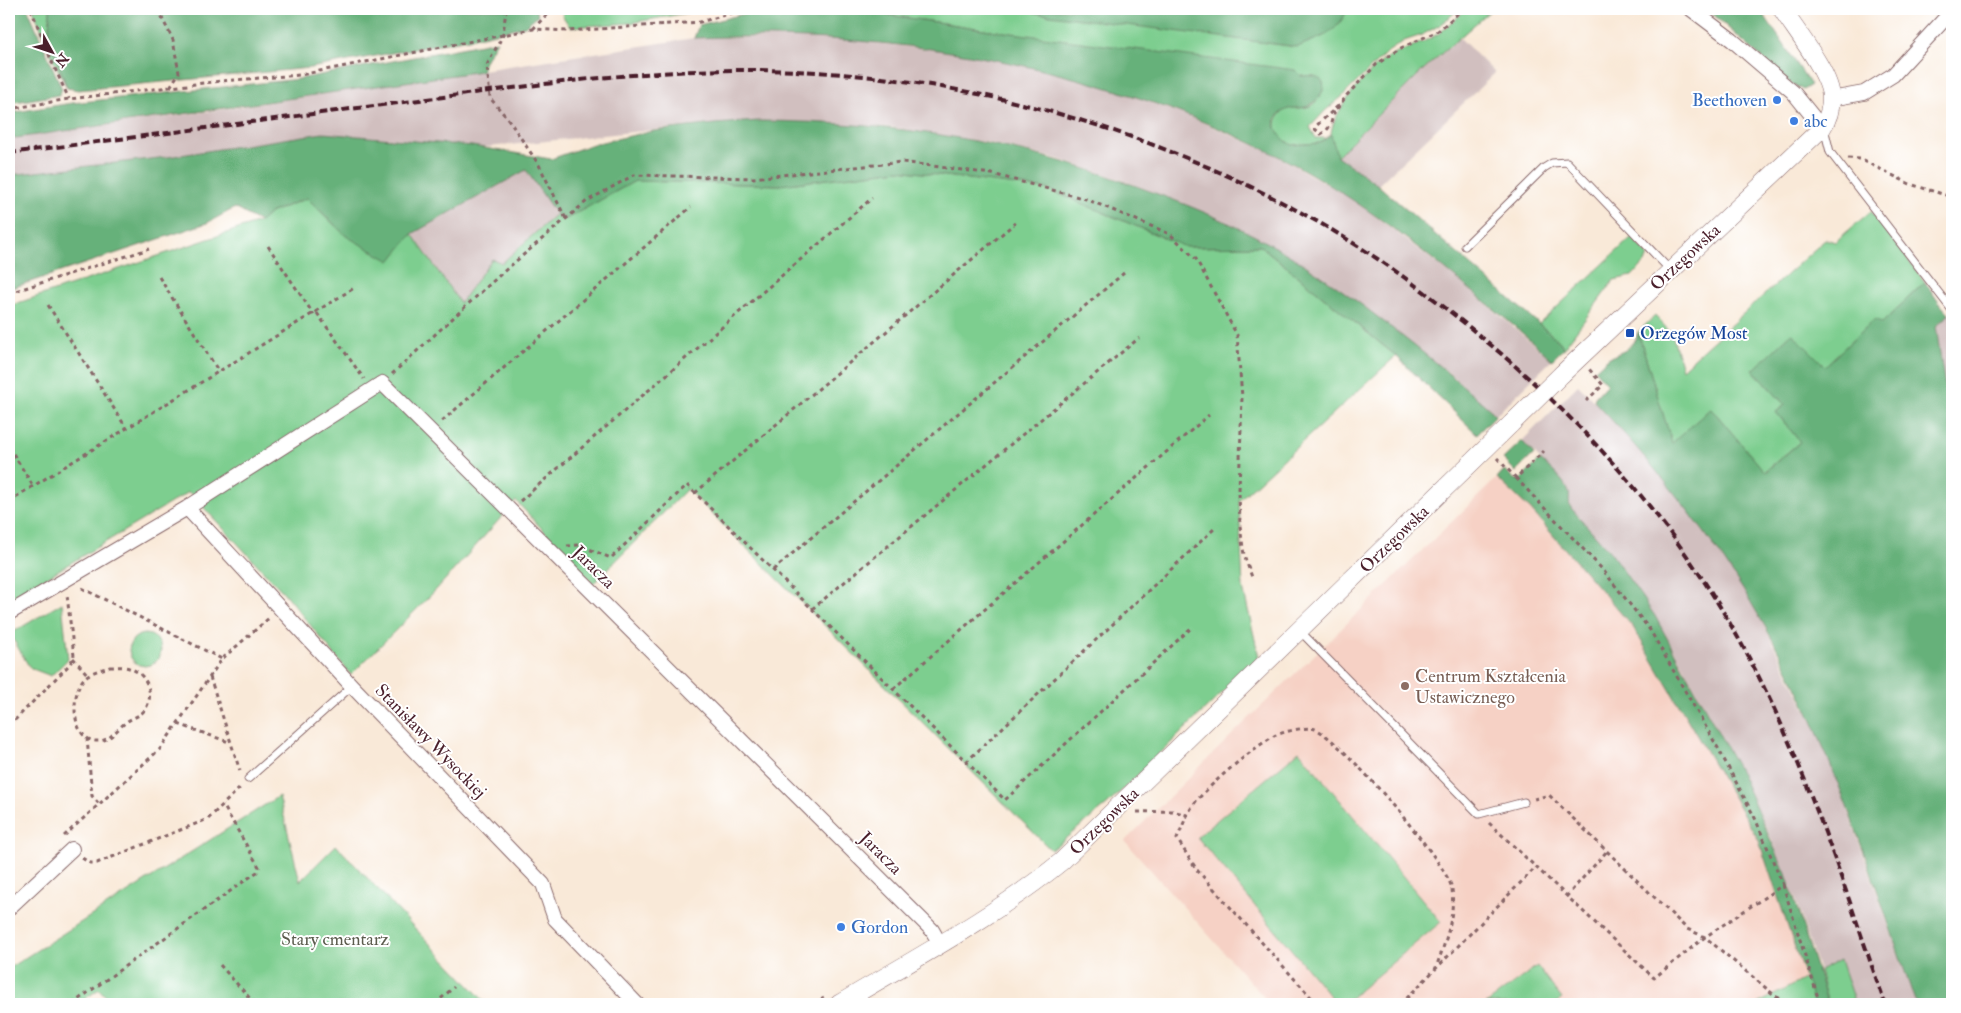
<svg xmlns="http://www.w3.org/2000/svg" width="1961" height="1013" viewBox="0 0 1961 1013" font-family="'IM FELL Double Pica',serif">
	<rect width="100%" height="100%" fill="#fff"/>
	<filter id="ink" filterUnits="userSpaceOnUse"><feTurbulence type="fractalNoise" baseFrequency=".02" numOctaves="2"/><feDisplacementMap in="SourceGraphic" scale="10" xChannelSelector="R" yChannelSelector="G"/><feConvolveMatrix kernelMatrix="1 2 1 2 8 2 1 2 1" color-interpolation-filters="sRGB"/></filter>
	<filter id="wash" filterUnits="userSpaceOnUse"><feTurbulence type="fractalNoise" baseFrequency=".0096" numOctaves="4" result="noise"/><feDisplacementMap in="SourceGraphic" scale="20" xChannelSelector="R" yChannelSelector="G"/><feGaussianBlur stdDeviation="1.12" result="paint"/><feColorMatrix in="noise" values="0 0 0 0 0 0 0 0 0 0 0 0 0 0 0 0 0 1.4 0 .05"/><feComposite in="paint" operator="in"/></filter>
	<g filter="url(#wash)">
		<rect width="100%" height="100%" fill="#f9e9d8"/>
		<!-- built -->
		<path fill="#f6d1c5" d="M1497,478L1531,510L1633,627L1759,841L1806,978L1757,1004H1270L1125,841L1239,728Z"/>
		<!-- industrial -->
		<path fill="#d1bfbf" d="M787,37L839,39L963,53L1018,64L1111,88L1190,117L1272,153L1345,195L1372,214L1457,279L1552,360L1496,415L1448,372L1325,278L1253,235L1182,203L1123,180L1058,159L986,142L891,127L790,121L709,124L9,197V139L219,110L694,38Z
			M1460,38L1495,73L1378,185L1337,156L1424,69Z
			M526,170L556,214L502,263L492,259L460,304L412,234Z
			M1952,311V435L1936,326Z
			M1578,385L1632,441L1675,492L1736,578L1761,620L1814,726L1838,783L1916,1004H1855L1840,960L1819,971L1795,898L1771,838L1741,774L1680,660L1655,616L1627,575L1611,553L1571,508L1566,485L1522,441Z"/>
		<!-- green -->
		<path fill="#7dce8f" stroke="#64765d" d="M33,9H50L49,37L67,88L53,60Z
			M566,9H709L631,23L570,27L562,15Z
			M848,9H1042L1035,12L1297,47C1324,35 1333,37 1348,9H1459L1440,25L1422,35L1404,41L1386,53L1343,96L1326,110L1310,127L1316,138H1325L1320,143L1292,145C1287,142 1282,140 1279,136C1273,127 1276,113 1287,109C1294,107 1304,109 1311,106C1316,103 1320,96 1323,90L1315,76H1301Z
			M1466,9H1492L1424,69L1337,156C1334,149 1330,141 1331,134C1332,112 1368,70 1386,59C1403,49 1421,44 1438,34C1448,27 1457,17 1466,9Z
			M899,170L1047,189L1186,247L1261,246L1396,356L1239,500L1243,588L1259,657L1108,804L1051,850L687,489L593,584L516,501L435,591L351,675L284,593L189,492L9,600V306L259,222L270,213L307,198L346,236L412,234L460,303L492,259L502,263L556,214L566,219L635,181L780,185Z
			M1871,211L1925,282L1882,323L1875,319L1825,366L1753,370L1785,405L1776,412L1800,442L1764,472L1711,408L1672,444L1638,332L1655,316L1672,334L1682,369L1826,239L1835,242Z
			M1632,237L1648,255L1645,263L1632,276L1614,280L1563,349L1561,343L1539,324Z
			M62,603L68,659L51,676L30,668L10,634Z
			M129 650a16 16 0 1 1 32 0a16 16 0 1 1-32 0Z
			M1299,751L1441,922L1343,1004H1337L1197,837Z
			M279,796L300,881L336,845L487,1004H113L99,989L78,1004H9V968Z
			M1840,960L1855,1004H1828L1819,971Z
			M1537,966L1562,999L1555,1004H1486Z
			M1806,978L1814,1004H1757Z"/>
		<!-- forest -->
		<path fill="#66b17a" stroke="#586852" d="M9,9H28L62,89L59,95L9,103Z
			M50,9H535L538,15L525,26L474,38L310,68L78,90L67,88L49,37Z
			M763,9H847L997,31L1295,70L1301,76C1306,76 1312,75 1317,77C1331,83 1320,98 1312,104C1304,110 1294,106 1286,110C1265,119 1279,138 1292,145L1320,143L1331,134L1337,156L1378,185L1539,324L1561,343L1563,349L1552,360C1527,336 1500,314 1473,292C1410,240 1344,188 1270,152C1089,63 894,30 694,38L699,25Z
			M1042,9H1348C1334,37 1323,35 1298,47L1034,13Z
			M1707,9H1760L1811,85L1803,90L1790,83Z
			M497,41L485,61L482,71L9,139V113L72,103L299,79Z
			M759,121C899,122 1024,142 1155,193C1188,205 1222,219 1253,235C1298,258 1339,287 1379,318C1419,349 1458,380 1496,415L1477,434L1396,356L1261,246L1186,247L1047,189L899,170L780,185L635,181L566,219L556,214L526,170L412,234L390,261L346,236L307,198L270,213L260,222L235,208L207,223L9,289V175L168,157L323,133L472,146L551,159L593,144L653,131L714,124Z
			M1925,282L1940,304L1949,314L1936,326L1952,435V1004H1916C1866,859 1820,707 1735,577C1694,514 1646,456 1594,401L1595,397L1607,384L1595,370L1608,358L1626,350L1636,339L1638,332L1672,443L1711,408L1765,472L1800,442L1776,412L1785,405L1753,370L1792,333L1825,366L1875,319L1882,323Z
			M1522,441L1534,454L1516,472L1503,459Z
			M1540,460C1548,466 1567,483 1569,493C1570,498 1568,503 1571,508L1611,553L1655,616L1741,774L1786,874L1828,1004H1814L1759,841L1633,627L1531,510L1497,478L1504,470L1514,479L1520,480Z"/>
	</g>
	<g filter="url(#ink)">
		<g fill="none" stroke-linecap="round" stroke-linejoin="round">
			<defs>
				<path id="service" d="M1823,129L1826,136L1830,152L1952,310
					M1465,246L1544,168L1552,163L1567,162L1670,270
					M1300,631L1479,814L1524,802
					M248,779L352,686"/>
				<path id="minor" d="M1691,9L1732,40L1793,92L1822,128
					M1831,99L1864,93L1893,75L1952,11
					M187,508L352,686L543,884L555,919L637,1004
					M9,613L187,508L382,383L932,930L940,944
					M9,908L72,849"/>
				<path id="tertiary" d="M1562,374L1822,128C1828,119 1831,109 1831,98C1831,74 1795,30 1782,9
					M839,1004C914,959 994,917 1062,861L1511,424"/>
			</defs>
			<!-- service casing -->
			<use href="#service" stroke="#876668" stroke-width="9"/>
			<!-- minor casing -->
			<use href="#minor" stroke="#876668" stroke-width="16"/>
			<!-- tertiary casing -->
			<use href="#tertiary" stroke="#876668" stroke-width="19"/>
			<!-- path -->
			<path stroke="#876668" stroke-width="3" stroke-dasharray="4 4" stroke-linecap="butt" d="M31,9L52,62L69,99
				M163,9L161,16L173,40L179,73L170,87
				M506,9L503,35L487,65L490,98L508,119L539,165L566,219
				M533,29L552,9
				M1338,106L1316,126L1315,129L1321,134L1326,131L1330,126L1334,113L1347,95L1377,64L1399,49L1438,31L1463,9
				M9,109L69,99L221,81L300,75L533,29L568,31L700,22L746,9
				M1848,158L1860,159L1910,184L1952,197
				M268,246L314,315
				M159,277L219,372
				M9,293L149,249
				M48,305L127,429
				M317,313L364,379
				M392,374L502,273L587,201L634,175L753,178L902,162L992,174L1086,199L1170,234L1196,259L1237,335L1242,397L1239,491L1240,526L1244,555L1253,580
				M1586,401L1603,385L1589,369
				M442,421L691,207
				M9,447L33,486
				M1497,458L1516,478L1544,451
				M1516,478L1603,570L1650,630L1718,748L1755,818L1783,885L1705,937L1687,929L1549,795L1534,799
				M695,493L1015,223
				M9,501L354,288
				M520,501L872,198
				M567,546L579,545L611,558L687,485L1005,800L1191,628
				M773,570L1124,273
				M82,588L222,659
				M812,609L1139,338
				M73,658L88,675
				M110,667C116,667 123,666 129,668C146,673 155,693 146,708C141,717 132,717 125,723C116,730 112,739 100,741C69,744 69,687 88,675C95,671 103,669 110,667Z
				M210,677L240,771
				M893,689L1209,415
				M178,724L229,742
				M9,726L70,664L74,656L67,595
				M87,738L92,796L99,804
				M966,762L1214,529
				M1137,812L1172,811L1187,815
				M1489,823L1654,978L1705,937L1785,1004
				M64,836L160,749L222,659L269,618
				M82,858L90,863H97L208,819L242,786
				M1783,885L1820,1004
				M1566,897L1607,851
				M220,965L255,1004
				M72,1004L257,872L259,867L223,805
				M435,1004L454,987
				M814,1004L824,998
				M1317,1004L1197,870L1177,839C1183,825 1188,810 1198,799C1214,781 1254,747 1274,736C1282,732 1306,726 1315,729C1339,737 1449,865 1452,889C1455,918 1445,943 1435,970
				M1401,1004L1535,868"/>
			<!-- service -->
			<use href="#service" stroke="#fff" stroke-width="7"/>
			<!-- minor -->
			<use href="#minor" stroke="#fff" stroke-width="14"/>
			<!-- tertiary -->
			<use href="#tertiary" stroke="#fff" stroke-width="18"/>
			<!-- rail -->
			<path stroke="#4a1f2b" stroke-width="4" stroke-dasharray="8 4" stroke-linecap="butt" d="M9,153C148,136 288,117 428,99C536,85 645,69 754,70C953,71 1153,127 1325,226C1392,265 1455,313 1514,365C1596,438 1669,520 1725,615C1797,736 1839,872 1885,1004"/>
			<defs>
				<path id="tertiary-bridge" d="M1511,424L1562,374"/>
			</defs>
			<!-- tertiary-bridge casing -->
			<use href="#tertiary-bridge" stroke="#876668" stroke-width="19" stroke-linecap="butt"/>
			<!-- tertiary-bridge -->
			<use href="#tertiary-bridge" stroke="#fff" stroke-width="18"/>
		</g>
	</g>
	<!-- markers -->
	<g fill="#3f7fe0" stroke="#fff" stroke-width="2">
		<circle cx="1777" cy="100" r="5"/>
		<circle cx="1794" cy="121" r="5"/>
		<circle cx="841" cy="927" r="5"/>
	</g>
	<rect fill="#1a4fb4" stroke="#fff" stroke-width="2" x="1625" y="328" width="10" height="10" rx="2.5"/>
	<circle fill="#8d6e63" stroke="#fff" stroke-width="2" cx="1405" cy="686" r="5"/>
	<g text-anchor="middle" stroke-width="4" stroke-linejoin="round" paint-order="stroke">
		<!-- shop labels -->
		<g font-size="18" fill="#366cbe" stroke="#fff" text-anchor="start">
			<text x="1767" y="106" text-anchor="end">Beethoven</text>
			<text x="1804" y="127">abc</text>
			<text x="851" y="933">Gordon</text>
		</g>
		<!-- street labels -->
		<g font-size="18" fill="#4a1f2b" stroke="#fff">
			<text transform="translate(1685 257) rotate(-43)" y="6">Orzegowska</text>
			<text transform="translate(1394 539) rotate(-44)" y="6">Orzegowska</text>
			<text transform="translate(594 567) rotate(45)" y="6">Jaracza</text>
			<text transform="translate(431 741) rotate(46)" y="6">Stanisławy Wysockiej</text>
			<text transform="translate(1104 821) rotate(-44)" y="6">Orzegowska</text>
			<text transform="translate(881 853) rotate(45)" y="6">Jaracza</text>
		</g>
		<!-- transit labels -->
		<g font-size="18" fill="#164399" stroke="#fff" text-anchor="start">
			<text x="1640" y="339">Orzegów Most</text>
		</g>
		<!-- education labels -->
		<g font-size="18" fill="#785e54" stroke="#fff" text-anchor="start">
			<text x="1415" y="682">Centrum Kształcenia<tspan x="1415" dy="21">Ustawicznego</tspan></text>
		</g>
		<!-- park labels -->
		<g font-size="18" fill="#5c5c4e" stroke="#fff">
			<text x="335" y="945">Stary cmentarz</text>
		</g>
	</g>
	<!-- margin -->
	<rect width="1961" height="1013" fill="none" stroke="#fff" stroke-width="30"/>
	<!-- north arrow -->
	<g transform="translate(52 52) rotate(130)" stroke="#ffffff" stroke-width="4" paint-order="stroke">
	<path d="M0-4L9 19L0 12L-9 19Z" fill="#4a1f2b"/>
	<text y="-8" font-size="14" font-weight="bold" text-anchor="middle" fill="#4a1f2b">N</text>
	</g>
</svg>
